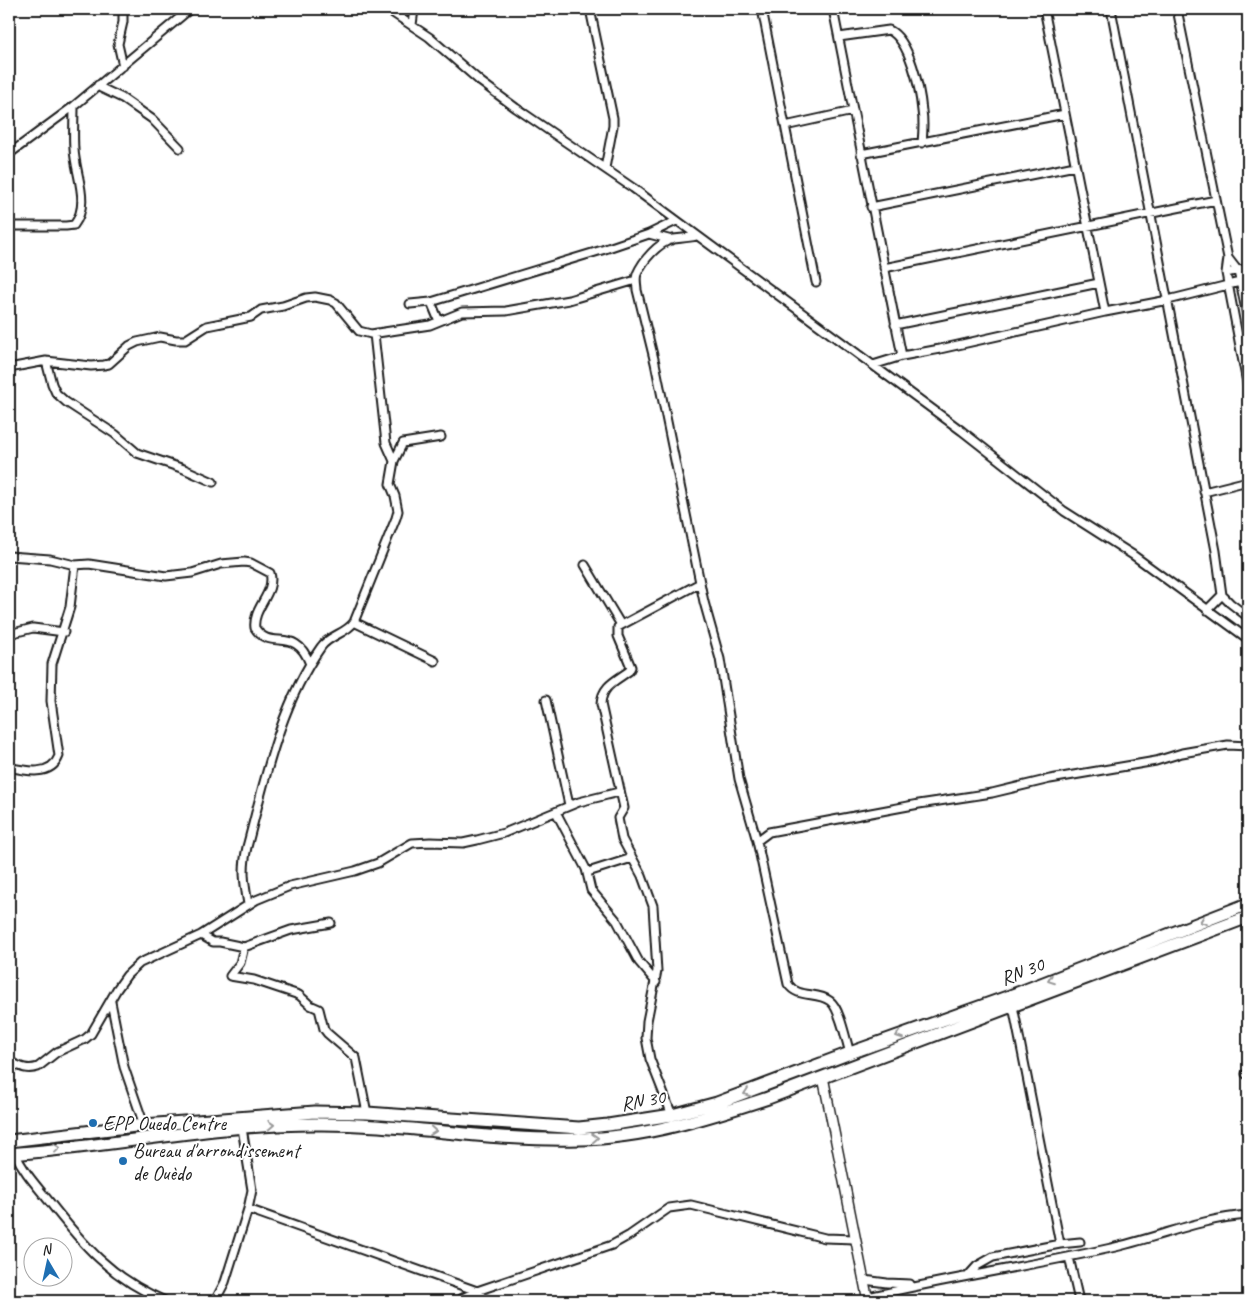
<svg xmlns="http://www.w3.org/2000/svg" width="1257" height="1310" viewBox="0 0 1257 1310" font-family="Caveat,sans-serif">
	<rect width="100%" height="100%" fill="#fff"/>
	<filter id="ink" filterUnits="userSpaceOnUse"><feTurbulence type="fractalNoise" baseFrequency=".02" numOctaves="2"/><feDisplacementMap in="SourceGraphic" scale="10" xChannelSelector="R" yChannelSelector="G"/><feConvolveMatrix kernelMatrix="1 2 1 2 8 2 1 2 1" color-interpolation-filters="sRGB"/></filter>
	<g filter="url(#ink)">
		<g fill="none" stroke-linecap="round" stroke-linejoin="round">
			<defs>
				<path id="minor" d="M387,9L429,37L481,82L516,108L633,188L962,431L1064,511L1133,555L1248,639
					M590,9L613,118V126L605,168
					M762,9L816,282
					M833,9L902,356
					M1044,9L1105,312
					M1111,9L1216,551L1222,595L1230,603L1248,617
					M1177,9L1228,258L1226,273L1248,388
					M412,25L414,9
					M839,37L889,30C910,40 920,89 922,111C924,122 923,132 922,143
					M123,66L118,44L123,22V9
					M98,85L101,88L122,98L152,119L180,148
					M785,126L853,111
					M9,154L74,106L190,9
					M861,154L1065,114
					M871,207L1075,166
					M9,226H66L74,225C91,203 75,174 74,149C73,135 74,120 74,106
					M649,234L672,240
					M696,236C688,238 680,238 673,239C658,243 643,260 637,274C635,279 637,285 637,290L655,363L704,602L720,659L739,779L757,841L788,984C798,999 817,991 830,1001C840,1008 846,1041 850,1053
					M1228,258L1238,271L1248,320
					M884,268L1216,200
					M1226,273L1248,268
					M431,302L602,250L649,234L676,221
					M410,304L431,302L439,321
					M895,325L1099,283
					M46,361L52,384L56,393L66,402L115,434L137,453L184,469L213,482
					M873,365L902,356L940,349L1105,312L1168,300L1248,280
					M9,368L46,361L91,366L104,365L109,364L129,346L137,342L160,337L176,340H185L207,326L251,317L261,310L283,306L306,298L315,297L330,300L336,303L359,331L371,334L430,325L462,312L506,311L569,300L636,280
					M394,461L403,443L441,437
					M1204,492L1248,481
					M9,556L50,559L75,565L89,564L166,576L192,573L221,564L244,562L251,563L270,573C276,593 252,608 255,628C271,653 295,624 310,664
					M585,565L621,625
					M1207,610L1222,595
					M354,622L435,661
					M9,634L33,628L64,632
					M546,700L569,805
					M9,767C26,771 51,777 59,756L51,701L52,664L70,607L75,565
					M556,812L586,869L591,890L617,921L639,962L656,982
					M757,841L769,832L919,804L992,793L1050,779L1156,761L1182,753L1228,745L1248,746
					M588,872L632,858
					M248,904C244,881 242,870 247,847C265,779 280,705 321,647C329,635 346,634 354,622L396,518L398,511L395,496L390,484L394,461L386,443L374,334
					M1247,917L1248,937
					M201,935L213,942H220L244,947L291,930L331,923
					M244,947L240,963L230,976L254,980L299,995L310,1005L319,1009L324,1029L327,1033L356,1058L367,1113
					M111,1002L124,1067L144,1125
					M1013,1006L1060,1244L1080,1242
					M9,1061C19,1066 26,1071 38,1067L57,1052L85,1039L91,1034L117,989L127,975L140,963L201,935L256,900L290,886L355,871L378,863L412,843L430,842L463,843L477,840L504,833L579,802L619,792
					M1246,1074H1248
					M672,1115L650,1059L646,1038L647,1021L657,971L653,906L642,876L622,839L618,818L624,808L601,704C602,686 615,681 629,671L631,667L618,636V627L700,583
					M15,1153C23,1171 36,1185 48,1200C83,1245 111,1278 165,1301
					M248,1209L477,1291L488,1301
					M1069,1257L1079,1301
					M968,1276L977,1266L993,1257L1060,1244
					M864,1280L887,1283L910,1284
					M868,1297C948,1278 1030,1266 1111,1248C1157,1238 1201,1218 1248,1215
					M215,1301L225,1282L248,1209L252,1190L242,1128
					M457,1301L477,1291L612,1245L630,1235L669,1208L691,1205L825,1238L855,1239"/>
				<path id="tertiary" d="M823,1077L868,1301"/>
				<path id="primary" d="M9,1141L144,1125L315,1112L367,1113L579,1128L608,1125L672,1115L717,1103L850,1053L1010,996L1248,904
					M9,1154C111,1147 212,1124 315,1124C404,1123 492,1142 580,1139C644,1138 707,1118 768,1098L1248,917"/>
			</defs>
			<!-- minor casing -->
			<use href="#minor" stroke="#1c1c1c" stroke-width="11"/>
			<!-- tertiary casing -->
			<use href="#tertiary" stroke="#1c1c1c" stroke-width="12"/>
			<!-- primary casing -->
			<use href="#primary" stroke="#1c1c1c" stroke-width="15"/>
			<!-- minor -->
			<use href="#minor" stroke="#fff" stroke-width="7"/>
			<!-- tertiary -->
			<use href="#tertiary" stroke="#fff" stroke-width="9"/>
			<!-- primary -->
			<use href="#primary" stroke="#fff" stroke-width="11"/>
		</g>
		<!-- one-way arrows -->
		<defs><path id="oneway-chevron" d="M-2-3.5L2.5 0L-2 3.5" fill="none" stroke-width="1.6" stroke-linecap="round" stroke-linejoin="round" transform="scale(1.25)"/></defs>
		<g stroke="#999">
			<use href="#oneway-chevron" transform="translate(1203 921) rotate(159)"/>
			<use href="#oneway-chevron" transform="translate(1051 980) rotate(159)"/>
			<use href="#oneway-chevron" transform="translate(899 1035) rotate(160)"/>
			<use href="#oneway-chevron" transform="translate(747 1093) rotate(161)"/>
			<use href="#oneway-chevron" transform="translate(271 1125) rotate(-3)"/>
			<use href="#oneway-chevron" transform="translate(433 1131) rotate(5)"/>
			<use href="#oneway-chevron" transform="translate(595 1138) rotate(-4)"/>
			<use href="#oneway-chevron" transform="translate(57 1148) rotate(-7)"/>
		</g>
	</g>
	<!-- markers -->
	<g fill="#1f6fb2" stroke="#fff" stroke-width="2">
		<circle cx="93" cy="1123" r="5"/>
		<circle cx="123" cy="1161" r="5"/>
	</g>
	<g text-anchor="middle" stroke-width="4" stroke-linejoin="round" paint-order="stroke">
		<!-- street labels -->
		<g font-size="20" fill="#1c1c1c" stroke="#fff">
			<text transform="translate(1022 971) rotate(-21)" y="7">RN 30</text>
			<text transform="translate(643 1100) rotate(-10)" y="7">RN 30</text>
		</g>
		<!-- poi labels -->
		<g font-size="20" fill="#1c1c1c" stroke="#fff" text-anchor="start">
			<text x="103" y="1130">EPP Ouedo Centre</text>
			<text x="133" y="1157">Bureau d'arrondissement<tspan x="133" dy="23">de Ouèdo</tspan></text>
		</g>
	</g>
	<!-- margin -->
	<rect width="1257" height="1310" fill="none" stroke="#fff" stroke-width="30"/>
	<rect x="15" y="15" width="1227" height="1280" fill="none" stroke="#1c1c1c" stroke-width="2" filter="url(#ink)"/>
	<!-- north arrow -->
	<g transform="translate(48 1262) rotate(351)"><circle r="24" fill="#ffffff" stroke="#a4a4a4"/>
	<path d="M0-4L9 19L0 12L-9 19Z" fill="#1f6fb2"/>
	<text y="-8" font-size="14" font-weight="bold" text-anchor="middle" fill="#1c1c1c">N</text>
	</g>
</svg>
